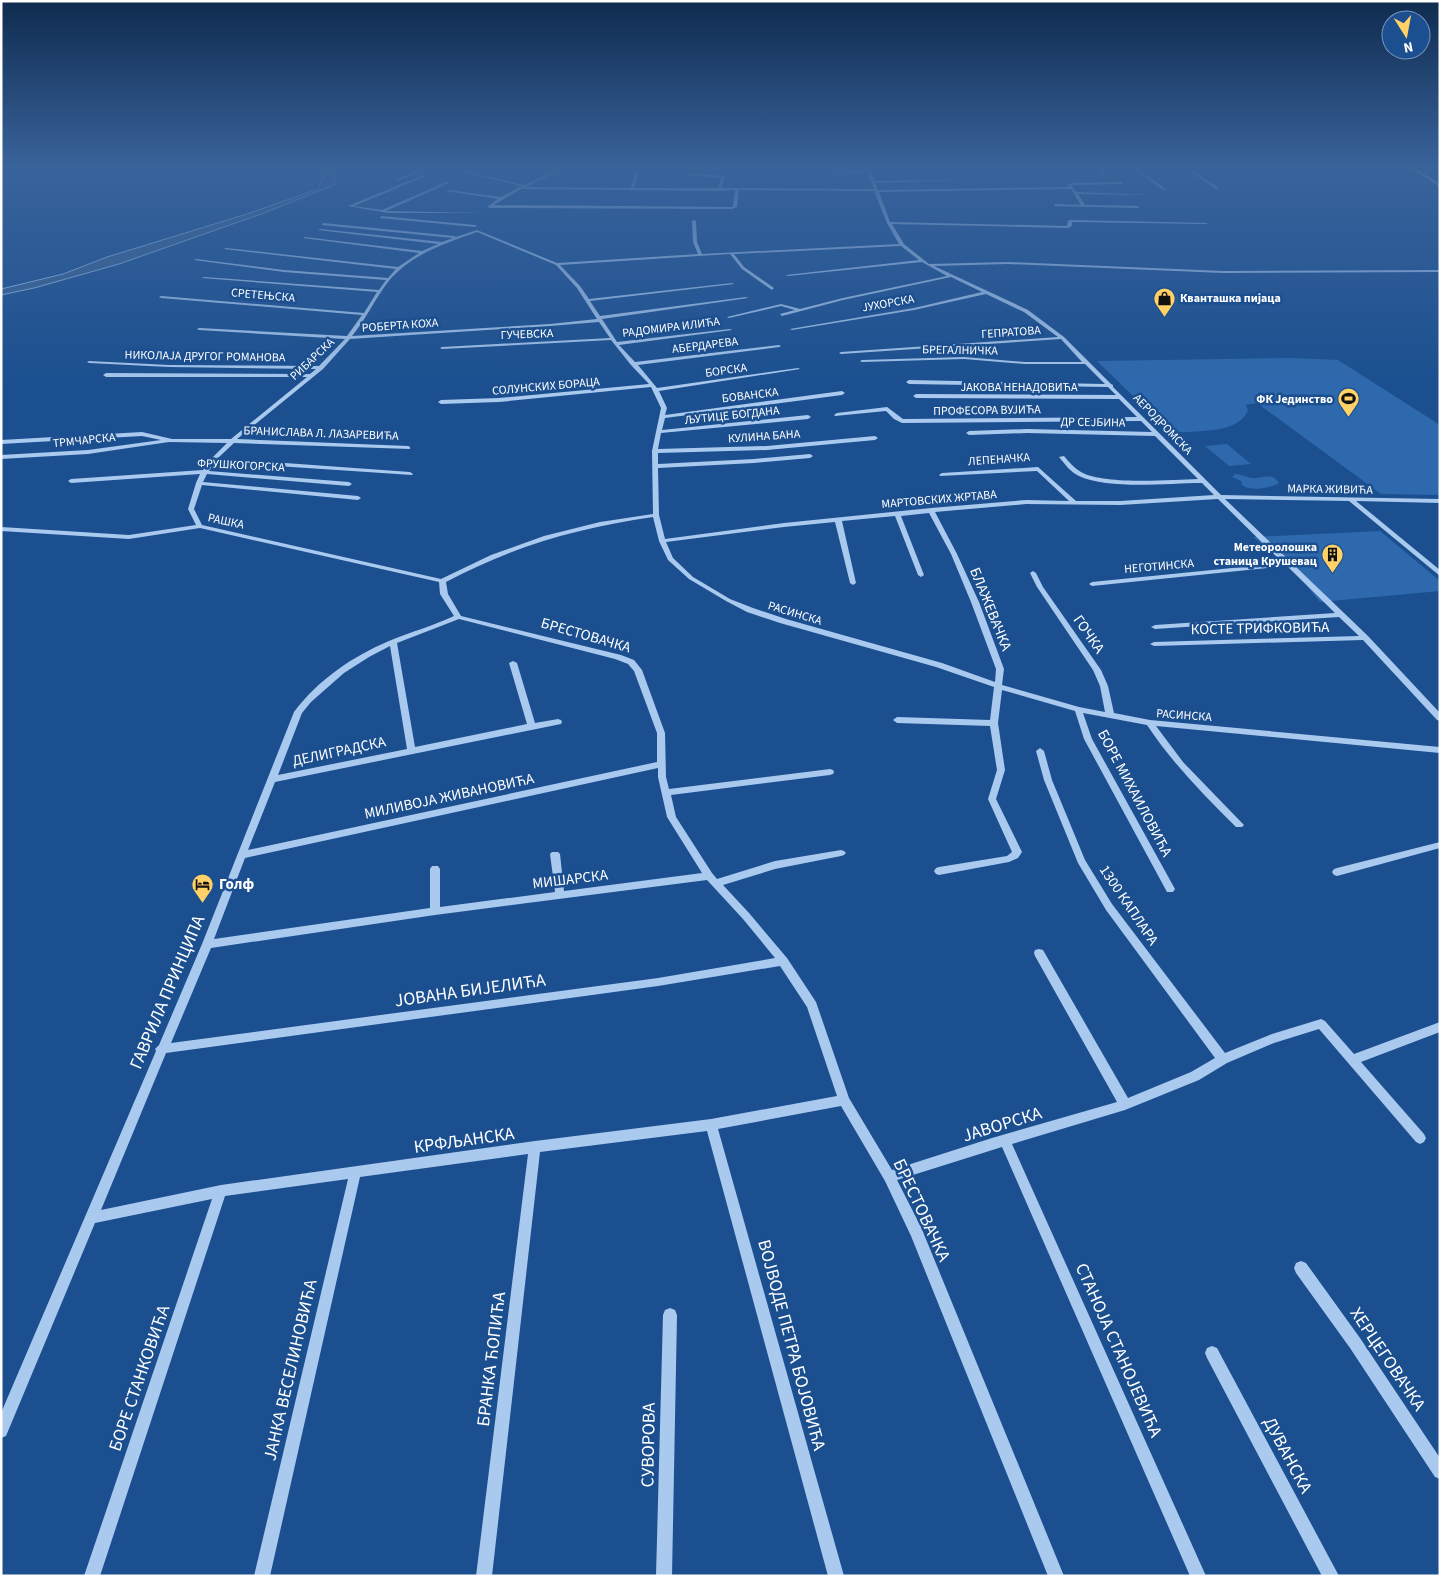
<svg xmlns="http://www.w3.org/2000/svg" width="1441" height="1577" viewBox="0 0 1441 1577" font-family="'Source Sans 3',sans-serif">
	<rect width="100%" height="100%" fill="#1b4f8f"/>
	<!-- green -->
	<path fill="#2e69ad" d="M1292,358L1338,360L1440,425V495L1381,494L1257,403L1246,405L1248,411C1236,435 1196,430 1171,433L1097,361Z
		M1227,444L1251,464L1229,466L1205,446Z
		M1235,474C1241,474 1246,477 1252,478C1262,479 1272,471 1279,483C1271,488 1251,492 1242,485L1241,481L1232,477Z
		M1380,531L1440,581V591L1320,602L1289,564L1253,537Z"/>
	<!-- water -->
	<path fill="#3c6290" stroke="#9cc4f0" d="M327,167H341L335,173L334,185L264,213L119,264L34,288L1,295V289L63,274L107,257L247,214L318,189Z"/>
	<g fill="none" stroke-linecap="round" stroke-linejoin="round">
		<!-- minor -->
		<path fill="#a9c9ee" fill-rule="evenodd" d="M427,167H431L397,181L394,180Z
			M443,167H449L524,185L549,174L513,167C525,167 537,172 550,173C557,173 562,167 569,167L525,187L631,188L635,173L637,172L639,173L634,188H718L722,178L685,175L686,173L725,176L721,188L874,189L868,173L743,167L867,171L865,167H869L874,181L979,180L875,183L878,190L1069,187L1068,184L1072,183L1122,182L1123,184L1071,185L1076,192L1152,195L1078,194L1085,205L1139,206L1138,208L1054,206L1055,204L1081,205L1071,189L879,192L890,222L1067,226L1068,221L1070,220L1208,223L1206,224L1072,222V226L1068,228L892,224L904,244L929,264L1008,262L1223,271L1440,270V272L1223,273L1008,264L934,266L1028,310L1064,337L1111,384L1113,385V387L1221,495L1440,499V503L1356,501L1440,570V576L1349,501L1225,499L1368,636L1440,713V721L1437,720L1363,640L1154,646L1150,644L1154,642L1359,636L1339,617L1155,629L1151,627L1155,625L1335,613L1287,566L1092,586L1089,584L1092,582L1283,563L1218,499L1120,505L1026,504L935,512L957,554L979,602L1004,669L1002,685L1079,707L1105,712L1100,686L1093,670L1037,587L1030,573L1033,571L1036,573L1043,587L1101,670L1108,686L1114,713L1150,720L1440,747V753L1156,726L1183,762L1242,823L1244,825L1242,827H1236C1204,795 1172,763 1147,725L1083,713L1092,739L1175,889L1173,892H1167L1084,739L1075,711L1002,690L998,723L1005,770L996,799L1022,852L1018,858L1009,862L939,875L936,874L934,871L936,868L939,867L1007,856L1012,852L988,799L997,770L990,726L897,723L893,720L897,717L990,720L994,687L936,667L780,623L747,612L726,601L689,579L668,560L659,541L653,517C577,528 514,546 446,582L448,594L461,616L621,655L634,660L642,670L665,733L666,777L669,789L830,769L833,770L834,772L833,774L830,775L671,795L676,817L712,873L717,879L775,861L841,850L844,851L846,853L844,855L841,856L775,869L723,885L749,913L787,958L816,1002L849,1098L892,1170L992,1138L1117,1102L1035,956L1034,953L1035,950L1039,949L1043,950L1128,1098L1191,1072L1215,1058L1106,910L1078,863L1044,780L1036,751L1040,748L1044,751L1052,780L1085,860L1112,904L1225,1053L1272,1034L1321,1019L1325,1021L1354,1054L1440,1022V1032L1361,1062L1424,1134L1426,1138L1424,1142L1420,1144L1416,1142L1319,1029L1274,1043L1227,1063L1199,1080L1125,1110L1012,1144L1206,1576H1190L1002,1147L897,1180L921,1227L1064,1576H1048L911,1236L885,1181L841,1106L718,1129L844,1576H828L707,1131L540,1152L492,1576H476L528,1154L360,1177L270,1576H254L348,1179L225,1196L100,1576H84L212,1199L95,1223L6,1436L1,1438V1413L156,1051L155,1049L159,1045L202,944L294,712C318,680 353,656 389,641C410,632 433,626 454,616L440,594L439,582L200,528L129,539L1,531V527L129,535L196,525L188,509L196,483L200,474L71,483L68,481L71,479L203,470L211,459L227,443L169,442L88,454L1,459V455L88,450L161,440L142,436L1,444V440L142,432L172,439H231L307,377H106L103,375L106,373L310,374L316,369L169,367L89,363L87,362L89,361L169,365L319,366L345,339L199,330L197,329L199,328L347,336L362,315L161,298L159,297L161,296L364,313L377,292L202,278L204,277L379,290L386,280L284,272L194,260L196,259L284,270L388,278L396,269L224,249L226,248L398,267L419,253L303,238L305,237L422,251L438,244L318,230L320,229L442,242L453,238L322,225L323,223L454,236L456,237L477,230L557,263L698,254L693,242L692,221L694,220L696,221L697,242L702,254L899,244L887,223L874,191L739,190L737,207L732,209L489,208L488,206L498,199L446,191L448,190L501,197L521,186ZM521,189L719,191L735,190L733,206L732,207L494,205ZM477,232L556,265L577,288L597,319L550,324L352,336C366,319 375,299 388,282C411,254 444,244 477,232ZM901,246L919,260L786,275L788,276L922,262L947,276L843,298L800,309L781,304L727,317L729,318L781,306L795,310L780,314L782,316L843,300L951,277L982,292L914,308L790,329L792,330L914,310L986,294L1024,312L1058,337L841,352L839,353L841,354L1061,339L1082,362H1025L964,357L862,360L860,361L862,362L964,359L1025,364H1085L1105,384L909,380L906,382L909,384L1108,387L1116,395L916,394L913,396L916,398L1119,399L1137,417L903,419L887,407L837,413L834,415L835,416L886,411L894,419L902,423L1141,421L1152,432L1027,429L969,431L966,433L969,435L1027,433L1155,436L1198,479C1170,480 1104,485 1081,472C1074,468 1069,462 1064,456L1059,457C1065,464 1070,472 1079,476C1109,490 1167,483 1202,483L1214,495L1120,501H1076L1038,467L942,473L939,475L940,476L1037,471L1069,501L1026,500L931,508L784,523L665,539L659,515L658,468L754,463L810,458L813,456L810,454L754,459L658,464V453L767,450L875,440L878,438L875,436L767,446L658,449L661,433L808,419L811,417L808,415L662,430L665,418L842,395L845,393L842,391L665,415L667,408L659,391L800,369L798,368L657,388L638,365L779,347L781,346L779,345L635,362L619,345L732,330L730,329L617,342L602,319L748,298L746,297L600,316L590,301L734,284L732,283L589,299L580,286L560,265L730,254L742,269L772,290L774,288L744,267L734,254ZM599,322L610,338L442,347L440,348L442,349L611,340L631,365L649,384L499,398L441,400L438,402L441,404L499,402L651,387L661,408L652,451L653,514L600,522L544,536L491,555L441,579L202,525L194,509L202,485L358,500L361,498L358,496L203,482L207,474L349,486L352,484L349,482L209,471L215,462L412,475L413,474L410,472L218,458L234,443L410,449V447L408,446L237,439L323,369L350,339L550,326ZM929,513L951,554L971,602L996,669L995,682L942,663L786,619L753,608L730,599L693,577L673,558L666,542L784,527L835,522L850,583L853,585L856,583L842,521L895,516L918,575L921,577L924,575L901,516ZM459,619L615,659L628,664L634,671L657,733V762L248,850L275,782L561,724L562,722L561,720L558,719L535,723L517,663L513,661L509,663L527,724L415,747L397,643ZM390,646L407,749L278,775L302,713L311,702L344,673L369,657ZM658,768V777L667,817L702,873L564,891L560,854L558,852H552L550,854L555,892L440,907V869L438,866H432L430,869V908L214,939L245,858ZM707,880L743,919L775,958L658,978L171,1043L211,948L435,915ZM780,966L807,1007L837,1096L711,1119L535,1141L221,1185L101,1210L166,1053L658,986Z
			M1095,167H1098L1107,174L1104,175Z
			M1131,167H1134L1166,189L1163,190Z
			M1184,167H1187L1219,188L1216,189Z
			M423,175L424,177L354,206L382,210L448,181L449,183L386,211L483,213H388L348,206Z
			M381,216L475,225L477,226L475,227L380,218Z
			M1440,842V848L1337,876L1334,875L1332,872L1334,869L1337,868Z
			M1301,1261L1306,1263L1360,1338L1440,1458V1479L1435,1477L1350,1348L1296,1273L1294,1268L1296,1263Z
			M670,1308L675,1310L677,1315L672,1576H656L663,1315L665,1310Z
			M1212,1346L1217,1348L1339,1576H1322L1207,1358L1205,1353L1207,1348Z"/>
		<!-- major -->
		<path fill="#f0f6ff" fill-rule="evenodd" d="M1409,167H1414L1440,184V187Z"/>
	</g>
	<!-- sky -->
	<linearGradient id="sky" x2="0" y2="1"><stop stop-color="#0f2b4f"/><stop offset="0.43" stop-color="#39639b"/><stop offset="1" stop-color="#39639b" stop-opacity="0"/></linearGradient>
	<rect width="1441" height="388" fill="url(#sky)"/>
	<!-- icons -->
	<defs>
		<symbol id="shop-pin" viewBox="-11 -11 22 30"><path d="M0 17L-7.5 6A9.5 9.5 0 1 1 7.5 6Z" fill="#ffd166" stroke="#1b4f8f"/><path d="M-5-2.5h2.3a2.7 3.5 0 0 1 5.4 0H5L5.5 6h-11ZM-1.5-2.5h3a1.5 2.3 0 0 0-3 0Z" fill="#111"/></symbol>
		<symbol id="stadium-pin" viewBox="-11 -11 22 30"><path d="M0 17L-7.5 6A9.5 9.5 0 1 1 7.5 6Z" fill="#ffd166" stroke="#1b4f8f"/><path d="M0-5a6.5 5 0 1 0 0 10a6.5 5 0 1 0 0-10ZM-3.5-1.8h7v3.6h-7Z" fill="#111"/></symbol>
		<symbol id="building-pin" viewBox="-11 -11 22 30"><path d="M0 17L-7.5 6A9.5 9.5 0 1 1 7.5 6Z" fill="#ffd166" stroke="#1b4f8f"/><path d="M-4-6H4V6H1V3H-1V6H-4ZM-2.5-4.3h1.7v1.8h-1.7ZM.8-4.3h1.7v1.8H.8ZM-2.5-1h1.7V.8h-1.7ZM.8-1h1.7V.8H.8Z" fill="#111"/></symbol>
		<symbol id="hotel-pin" viewBox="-11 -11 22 30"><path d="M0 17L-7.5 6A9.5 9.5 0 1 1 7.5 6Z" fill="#ffd166" stroke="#1b4f8f"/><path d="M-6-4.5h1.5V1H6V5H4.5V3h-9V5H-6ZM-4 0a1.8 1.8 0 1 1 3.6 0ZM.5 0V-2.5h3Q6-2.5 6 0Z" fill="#111"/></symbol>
	</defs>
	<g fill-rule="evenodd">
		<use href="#shop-pin" x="1152" y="286" width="25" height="34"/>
		<use href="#stadium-pin" x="1336" y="386" width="25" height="34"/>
		<use href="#building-pin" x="1320" y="542" width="25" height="34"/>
		<use href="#hotel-pin" x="190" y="872" width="25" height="34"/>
	</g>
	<g text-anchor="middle" stroke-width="5" stroke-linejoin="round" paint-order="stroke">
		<!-- far-street labels -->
		<g font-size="12" fill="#fff" stroke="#1b4f8f">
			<text transform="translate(263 295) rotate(5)" y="4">СРЕТЕЊСКА</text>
			<text transform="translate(888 303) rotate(-10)" y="4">ЈУХОРСКА</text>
			<text transform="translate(400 325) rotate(-4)" y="4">РОБЕРТА КОХА</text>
			<text transform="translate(671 327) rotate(-7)" y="4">РАДОМИРА ИЛИЋА</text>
			<text transform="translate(1011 332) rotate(-4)" y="4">ГЕПРАТОВА</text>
			<text transform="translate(527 334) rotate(-2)" y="4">ГУЧЕВСКА</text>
			<text transform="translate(705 345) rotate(-7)" y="4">АБЕРДАРЕВА</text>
			<text transform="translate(960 350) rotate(1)" y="4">БРЕГАЛНИЧКА</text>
			<text transform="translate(205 356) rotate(1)" y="4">НИКОЛАЈА ДРУГОГ РОМАНОВА</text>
			<text transform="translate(312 359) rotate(-43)" y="4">РИБАРСКА</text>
			<text transform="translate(726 370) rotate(-8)" y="4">БОРСКА</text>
			<text transform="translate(546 386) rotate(-5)" y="4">СОЛУНСКИХ БОРАЦА</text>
			<text x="1019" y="391">ЈАКОВА НЕНАДОВИЋА</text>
			<text transform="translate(750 395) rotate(-7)" y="4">БОВАНСКА</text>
			<text transform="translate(987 410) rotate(-1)" y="4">ПРОФЕСОРА ВУЈИЋА</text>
			<text transform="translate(732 415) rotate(-6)" y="4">ЉУТИЦЕ БОГДАНА</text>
			<text transform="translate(1093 422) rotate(1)" y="4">ДР СЕЈБИНА</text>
			<text transform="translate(1163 424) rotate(46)" y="4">АЕРОДРОМСКА</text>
			<text transform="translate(321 433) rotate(2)" y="4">БРАНИСЛАВА Л. ЛАЗАРЕВИЋА</text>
			<text transform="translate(764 436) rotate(-4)" y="4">КУЛИНА БАНА</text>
			<text transform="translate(84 440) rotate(-6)" y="4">ТРМЧАРСКА</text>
			<text transform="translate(999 459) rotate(-4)" y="4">ЛЕПЕНАЧКА</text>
			<text transform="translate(241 465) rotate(3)" y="4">ФРУШКОГОРСКА</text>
			<text transform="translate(1330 489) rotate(1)" y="4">МАРКА ЖИВИЋА</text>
			<text transform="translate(939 499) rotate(-5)" y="4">МАРТОВСКИХ ЖРТАВА</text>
			<text transform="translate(226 521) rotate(12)" y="4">РАШКА</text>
			<text transform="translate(1159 566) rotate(-5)" y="4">НЕГОТИНСКА</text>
			<text transform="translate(795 613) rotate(17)" y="4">РАСИНСКА</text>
			<text transform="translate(1184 715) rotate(4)" y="4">РАСИНСКА</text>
		</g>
		<!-- far-poi labels -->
		<g font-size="12" font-weight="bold" fill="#fff" stroke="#1b4f8f" text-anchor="end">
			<text x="1180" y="302" text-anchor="start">Кванташка пијаца</text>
			<text x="1333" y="403">ФК Јединство</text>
			<text x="1317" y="551">Метеоролошка<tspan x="1317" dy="14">станица Крушевац</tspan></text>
		</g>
		<!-- street labels -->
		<g font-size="15" fill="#fff" stroke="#1b4f8f">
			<text transform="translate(991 609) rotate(68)" y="5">БЛАЖЕВАЧКА</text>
			<text transform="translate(1260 628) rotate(-1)" y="5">КОСТЕ ТРИФКОВИЋА</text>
			<text transform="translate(1089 634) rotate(55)" y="5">ГОЧКА</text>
			<text transform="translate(586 635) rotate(16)" y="5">БРЕСТОВАЧКА</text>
			<text transform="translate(339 751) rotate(-12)" y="5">ДЕЛИГРАДСКА</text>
			<text transform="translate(1135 793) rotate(62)" y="5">БОРЕ МИХАИЛОВИЋА</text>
			<text transform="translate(449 796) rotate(-12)" y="5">МИЛИВОЈА ЖИВАНОВИЋА</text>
			<text transform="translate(570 879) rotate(-7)" y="5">МИШАРСКА</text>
			<text transform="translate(1129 905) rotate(56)" y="5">1300 КАПЛАРА</text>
		</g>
		<!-- poi labels -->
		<g font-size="15" font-weight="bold" fill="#fff" stroke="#1b4f8f" text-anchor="start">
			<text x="219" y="889">Голф</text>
		</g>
		<!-- near-street labels -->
		<g font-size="18" fill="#fff" stroke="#1b4f8f">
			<text transform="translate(470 990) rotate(-8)" y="6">ЈОВАНА БИЈЕЛИЋА</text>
			<text transform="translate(167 992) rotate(-67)" y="6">ГАВРИЛА ПРИНЦИПА</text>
			<text transform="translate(1002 1124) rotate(-17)" y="6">ЈАВОРСКА</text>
			<text transform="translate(464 1140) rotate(-8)" y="6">КРФЉАНСКА</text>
			<text transform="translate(922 1210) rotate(65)" y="6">БРЕСТОВАЧКА</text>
			<text transform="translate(792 1345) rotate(75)" y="6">ВОЈВОДЕ ПЕТРА БОЈОВИЋА</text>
			<text transform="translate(1119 1350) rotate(66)" y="6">СТАНОЈА СТАНОЈЕВИЋА</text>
			<text transform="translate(491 1359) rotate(-83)" y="6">БРАНКА ЋОПИЋА</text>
			<text transform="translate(1388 1359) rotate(56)" y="6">ХЕРЦЕГОВАЧКА</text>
			<text transform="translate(290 1370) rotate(-77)" y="6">ЈАНКА ВЕСЕЛИНОВИЋА</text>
			<text transform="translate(139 1378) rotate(-71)" y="6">БОРЕ СТАНКОВИЋА</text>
			<text transform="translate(648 1445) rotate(-89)" y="6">СУВОРОВА</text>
			<text transform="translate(1288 1455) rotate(62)" y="6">ДУВАНСКА</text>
		</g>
	</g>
	<!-- border -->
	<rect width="1441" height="1577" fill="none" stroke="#ffffff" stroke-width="5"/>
	<!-- north arrow -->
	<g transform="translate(1406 35) rotate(169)"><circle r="24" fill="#1b4f8f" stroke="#7695bc"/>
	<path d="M0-4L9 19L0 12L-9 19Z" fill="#ffd166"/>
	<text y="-8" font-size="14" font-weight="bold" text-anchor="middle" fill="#ffffff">N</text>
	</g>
</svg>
